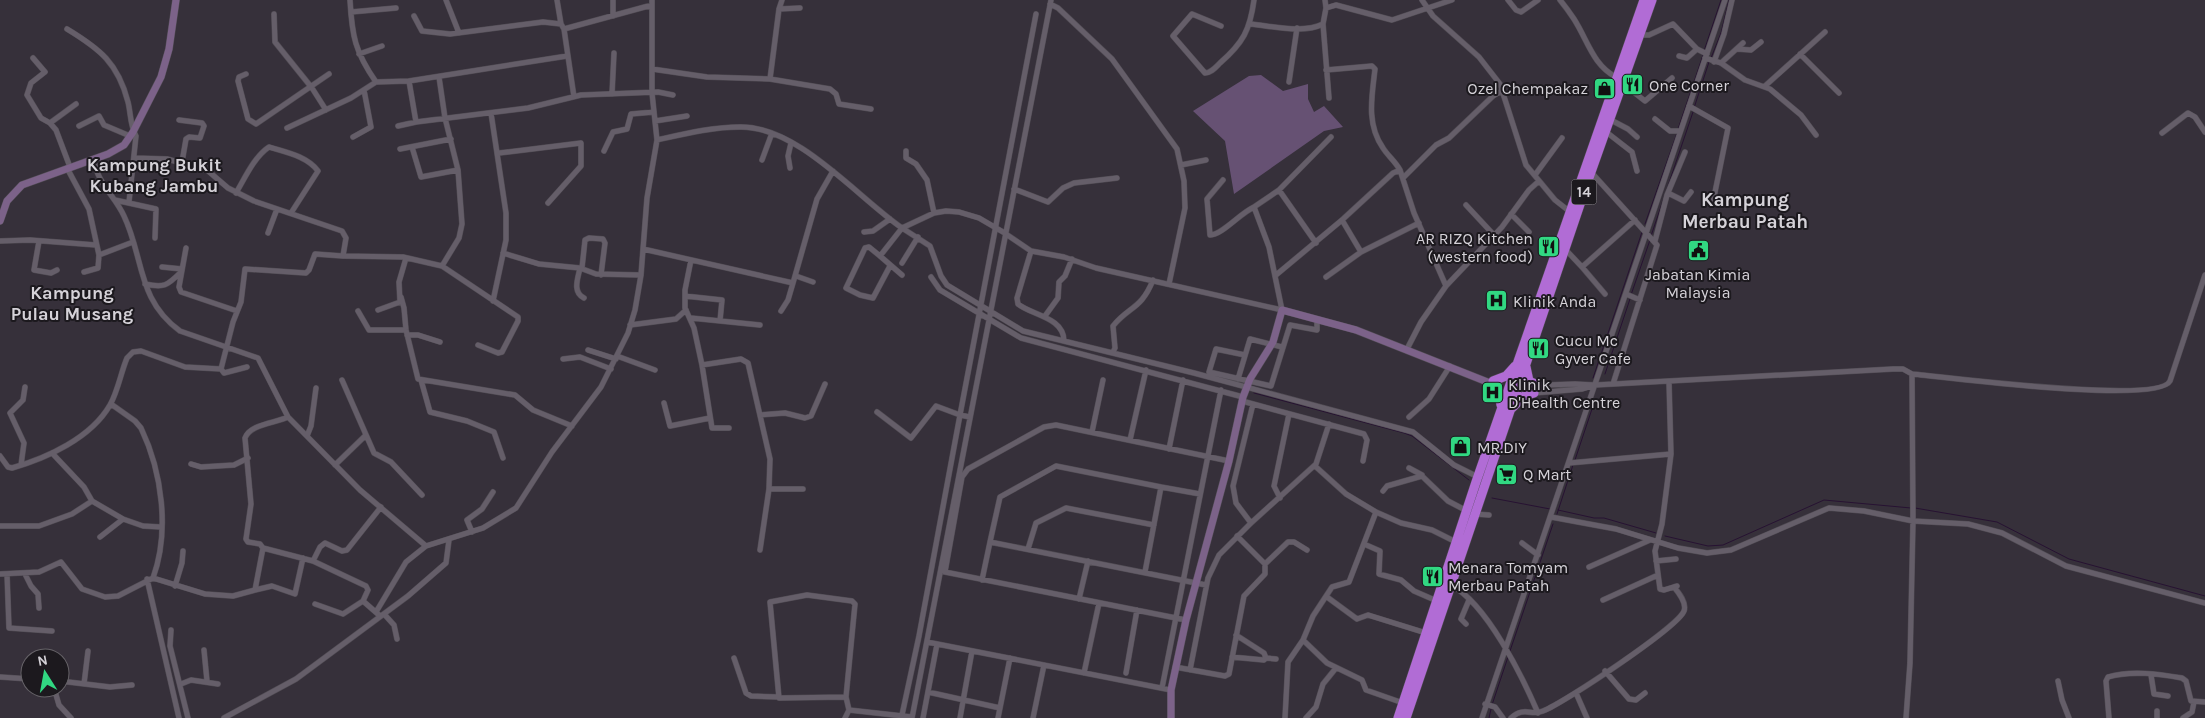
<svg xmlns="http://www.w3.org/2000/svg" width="2205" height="718" viewBox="0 0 2205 718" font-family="Karla,sans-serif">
	<rect width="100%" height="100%" fill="#36303a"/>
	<!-- green -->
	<path fill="#665173" d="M1261,75L1283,91L1308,84V99L1314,112L1324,106L1343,127L1324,131L1234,194L1225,141L1193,111L1249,76Z"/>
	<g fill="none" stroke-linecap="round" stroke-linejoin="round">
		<!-- stream -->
		<path stroke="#271232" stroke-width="1" d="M1704,51L1721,0
			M1711,58L1721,33L1729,0
			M1694,108L1709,62
			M1678,129L1703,55
			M1645,224L1677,133
			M1651,236L1693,112
			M1631,295L1650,240
			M1605,374L1630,299
			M1593,378L1642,232
			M1254,393L1404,433L1412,436L1469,480
			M1575,460L1594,403
			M1492,498L1550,509
			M1915,508L1997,522L2069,559L2205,596
			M1558,510L1594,518H1604L1656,533
			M1557,514L1573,465
			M1665,536L1708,546L1723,545L1824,500L1911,508
			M1510,651L1553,524
			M1492,705L1508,657
			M1489,718L1491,709"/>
		<defs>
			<path id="street" d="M350,0C352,36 355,52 376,82
				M446,0L459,33
				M557,0L561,24
				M613,0V16
				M1325,0L1326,8
				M1422,0L1433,16L1479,57L1500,84L1526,165L1555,200L1569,211
				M1508,0L1516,10L1521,12L1538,0
				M1560,0C1565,6 1570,13 1574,19C1588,41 1593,65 1616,77
				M1050,4L1058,8L1112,59L1177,149L1184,181L1185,208L1169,284
				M779,9L782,0
				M351,12L396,8
				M274,14L275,42L312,88L326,110
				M414,16L422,31L450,34L543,22L561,24L564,29L574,97
				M1250,24C1272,26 1303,34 1323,24
				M1221,26L1192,14L1173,36L1205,73C1211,73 1215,68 1220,63C1243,43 1250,30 1254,0
				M67,29C100,49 118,63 128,102C131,114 130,126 136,136L129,202
				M564,29L652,5
				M1640,35H1649L1673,24L1697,49L1707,54
				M1737,49L1751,50L1761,42
				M359,54L382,46
				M1800,54L1839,93
				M1679,56L1687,58L1697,49
				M33,58L45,72L31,83L27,95L41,118L50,123
				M1705,58L1721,63L1745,80L1770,89L1801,115L1816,135
				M1714,62L1724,34L1732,0
				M1721,63L1743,43
				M652,69L707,77L770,79L779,9L800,8
				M1326,70L1372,66L1375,69C1372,96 1366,124 1383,148C1388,156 1395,161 1400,170
				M246,74L239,77L238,81L248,119L256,124L329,74
				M439,77L445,118L458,170L462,224L459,238L442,266
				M770,79L830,89L836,94L839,104L871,109
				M409,81L416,122
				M1289,82L1297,28
				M1622,83L1645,101L1672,78
				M1765,86L1825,32
				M612,94L614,53
				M1329,98L1323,24L1326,8L1336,5L1392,20L1452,0
				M1689,106L1728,128L1713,202
				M491,113L506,213V240L493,301
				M1609,119L1628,129L1637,137
				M1655,119L1670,131H1680
				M179,120L202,123L204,126L200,138L189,137L186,139L182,162
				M655,121L687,116
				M79,126L99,116L104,125L130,136
				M398,126L416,122L528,108L581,95L658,92L673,95
				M287,128L351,98L376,82L409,81L567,56
				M1605,131L1632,152L1637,171
				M2162,133L2188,113L2195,117L2205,132
				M353,137L371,127L364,90
				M657,140C684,134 712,127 740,127C798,126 857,197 902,228L934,213L946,211L959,212L979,218L1003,232L1031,251L1064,257L1096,268L1282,310L1269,247L1254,207C1239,214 1222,235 1210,235L1207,199L1223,180
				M412,147L421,177L458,170
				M400,149L451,139
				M604,151L613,132L627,129L631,114L654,112
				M906,151V158L916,164L927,180L934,213
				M499,153L581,143V166L548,203
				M135,158L167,159L207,170L228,188L254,201L342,231L346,238L343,256L403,257L442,266L518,317V321L502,352L498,353L478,345
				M94,159C96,182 115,196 124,216C144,258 137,300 180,331L258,358L288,417L360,490L426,546L483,528L516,508L552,452L601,387L628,333L635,310L641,275L647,198L657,140L652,93V0
				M762,160L772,133
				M1181,165L1206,160
				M70,167L56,130L50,123L76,104
				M67,168L89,209L99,255L133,242
				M790,168L788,156L791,143
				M1591,172L1657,245L1613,384
				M1535,175L1562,138
				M1403,178L1436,145L1449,138L1493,96L1503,90
				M1014,189L1048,202L1063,188L1074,183L1117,178
				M1279,190L1331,137
				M236,193C245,178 254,157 269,147C285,152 307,156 318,171L291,213
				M1668,193L1684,201L1691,192
				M115,200L156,209L155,238
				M1466,205L1493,234
				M1254,207L1279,190L1316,243
				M1511,214L1529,232
				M1342,220L1361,252
				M864,232L873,231L890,219
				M268,233L277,209
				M0,241L30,240L96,245
				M39,241L34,270L51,273L57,270
				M1655,241L1667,195L1685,152
				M186,248L179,287L181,292L237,311
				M643,249L793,283L817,199L833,171
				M1565,249L1582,267L1635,220
				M1031,251L1017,298L1018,304C1031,315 1064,317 1064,341
				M503,253L539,264L580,268L596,274L641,275
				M880,256L902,275
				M691,260L685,290V308L694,328L702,365L741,359L748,363L770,459L769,489L760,550
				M902,263L918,237
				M890,266L873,298L860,295L846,288L865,248L869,247L880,256L902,228L930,246L941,276L947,285L1023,331L1194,373L1413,432L1454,465L1478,477
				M162,267L182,269
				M1582,267L1605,294
				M580,268C578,278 572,292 584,298
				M582,268L585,240L589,238L603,239L605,243L601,275
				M84,272L98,268L99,255
				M1276,275L1342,220L1393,173L1400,170L1414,213L1446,286
				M796,276L813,282
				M931,277L940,290L1021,338L1243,397
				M1326,277L1361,252L1419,223
				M145,284C164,288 167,286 181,272
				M1626,294L1640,300
				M685,296L722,300L720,321
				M401,297L404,308L406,330L418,379L515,395L533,410L572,426
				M378,310L400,302L399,282L406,258
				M358,311L369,330H406
				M781,311L788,300L793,283
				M1045,316L1058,298L1059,282L1065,276L1072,259
				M691,318L760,325
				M630,325L676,319L686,310
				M407,335H418L440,342
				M1407,349L1421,322L1446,286L1502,227L1529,190L1539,181
				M588,350L616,359
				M1113,352L1115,348L1113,326C1129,306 1141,310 1153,280
				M1245,355L1216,349L1209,372L1271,386L1290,325L1317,330V319
				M617,356L655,370
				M563,359L580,357L611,369
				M702,365L712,428H729
				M221,369L224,373L247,367
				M1912,374C1946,377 2158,405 2170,381L2205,275
				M1238,379L1250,339L1282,347
				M342,380L374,453L391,462L422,495
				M421,380L430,412L467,421L494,432L503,458
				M1669,382L1671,454L1662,524L1655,551L1660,589L1664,590L1677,586
				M1519,386L1575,384L1595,385L1893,369H1903L1912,374L1913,521L1910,663L1906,718
				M1534,393L1582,389L1592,386
				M1242,401L1364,434L1367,440L1363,461
				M664,403L670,426L710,418
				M111,404L135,421L141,428C162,472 170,531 153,578
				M877,412L911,438L936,406L960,415L1036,14
				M760,415L785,413L805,418L811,416L825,384
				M1409,417L1429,399L1450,366
				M1092,432L1103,380
				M307,436L311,426L316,388
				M1130,440L1146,370
				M1169,449L1183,380
				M52,453L84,487L92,501L123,519
				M0,456L8,467L12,468C47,458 91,438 110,405C118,391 121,372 127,358L133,352L141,351L185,367L221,369L233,322L241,302L245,269L306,273L309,270L315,254L343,256
				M1569,463L1671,454
				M191,464L201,467L234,465L248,458
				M21,465L24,443L10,413L23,400L25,387
				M335,465L366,435
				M1315,466L1346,494L1376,512L1401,523L1432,530L1456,542
				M1409,468L1422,475
				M769,489H803
				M1383,491L1387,486L1422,476L1448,501L1467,511
				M1280,498L1274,486L1289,414
				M1475,514L1489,515
				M1551,517L1616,529L1678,548L1707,553L1731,550L1829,508L1864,511L1913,521L1968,524L2002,533L2066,566L2205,603
				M1251,523L1236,503L1233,486L1253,404
				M0,526H39L72,514L92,501
				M472,532L467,520L482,509L493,492
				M100,537L123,519L143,526L161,527
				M990,542L1000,497L1056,466L1161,487
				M1522,543L1538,555
				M1364,544L1380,551L1379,574L1401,580L1414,591L1437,601
				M263,548L313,561L366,586L368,590L363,601L379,615
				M1028,549L1036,523L1066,508L1154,525
				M313,561L320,547L325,543L342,551L347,550L381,507
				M1656,561L1676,559
				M1265,564L1288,542H1294L1307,550
				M1589,567L1650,540
				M1145,572L1161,487L1200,494
				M0,574L39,572L61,562L82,589L105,597L118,596L153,578L205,594L233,596L255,590L263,548L260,544L248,542L246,539L251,504L245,438C250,424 276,423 288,417
				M7,574L9,628L52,631
				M25,574L31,586L38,594L39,608
				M147,579L179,718
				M982,580L990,542L1206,585
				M1451,585C1487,604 1522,676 1538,713
				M175,586L182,563L183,551
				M255,590L272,586L295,594L303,558
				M1327,597L1357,619L1368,615L1426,633
				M1079,599L1088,561
				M1603,600L1658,575
				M315,604L343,614L363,601
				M376,612L406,562L426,546
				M384,614L394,625L397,639
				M1186,620L945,572L962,477L968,469L1044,427L1056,425L1229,461
				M1466,624L1461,619L1469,600
				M171,630L170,646L188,718
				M1303,640L1313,616L1332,587L1349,582L1376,512
				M927,642L1171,690
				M204,650L207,681
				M1232,657L1264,660L1266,658L1264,653L1236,635
				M734,658L746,693L751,696L779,697
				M1266,658L1276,659
				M1175,667L1225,676L1229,674L1244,596L1265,574V564L1237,536
				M1190,670L1208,578L1219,555L1251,523L1316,464L1329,424
				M1605,671L1629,699L1636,700L1645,693
				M1084,673L1099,603
				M1126,673L1137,610
				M2151,675L2154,694L2168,696
				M0,677L30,679
				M60,681L110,687L132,685
				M2058,681L2062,700L2069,718
				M84,684L88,651
				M181,684L191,680L218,684
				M54,688L59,705L71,718
				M1162,688L1221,390
				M928,692L1000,708
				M1576,693L1587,718
				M1485,704L1495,707L1503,718
				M849,710L912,717
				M902,715L919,636L960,415L970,417
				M224,718L296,679L408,596L446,563L449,540
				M845,718L849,710L846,697L855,604L852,601L807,595L770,602L779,698L846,697
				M912,718L1051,0
				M923,718L937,644
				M960,718L972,651
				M998,718L1010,658
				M1033,718L1044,665
				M1285,718L1288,662L1303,640L1327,663L1362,680L1366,690L1403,703
				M1306,718L1316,707L1323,684L1336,668
				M1482,718L1725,0
				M1511,718C1524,706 1531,716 1543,711C1564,703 1678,627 1684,611C1687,603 1679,593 1674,587
				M2109,718L2106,681L2108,677C2131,670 2159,674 2182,678L2186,681L2191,701L2205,702
				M2157,718V711
				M2183,718L2192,712L2194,702"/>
			<path id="secondary" d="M0,221L7,201L22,185L108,154L124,145L133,132L161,77L169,49L176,0
				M1171,718V690L1186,620L1229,461L1243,397L1250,379L1273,342L1282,310L1356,330L1495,385"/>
			<path id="highway" d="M1526,367L1529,381L1540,386
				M1493,381L1506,376L1515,366
				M1498,386L1501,405
				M1512,408L1524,396L1534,393
				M1398,718L1476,482L1644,0
				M1406,718L1591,172L1652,0"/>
		</defs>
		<!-- street casing -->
		<use href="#street" stroke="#514c54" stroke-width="6"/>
		<!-- secondary casing -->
		<use href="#secondary" stroke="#514c54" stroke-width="8"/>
		<!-- highway casing -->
		<use href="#highway" stroke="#514c54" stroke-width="10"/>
		<!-- street -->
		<use href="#street" stroke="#655e69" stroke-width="5"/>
		<!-- secondary -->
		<use href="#secondary" stroke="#7c6289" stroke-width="7"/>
		<!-- highway -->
		<use href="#highway" stroke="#b16cd5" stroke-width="9"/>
	</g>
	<!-- icons -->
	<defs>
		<symbol id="restaurant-square" viewBox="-11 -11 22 22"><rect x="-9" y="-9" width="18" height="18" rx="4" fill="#31d882" stroke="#1c191e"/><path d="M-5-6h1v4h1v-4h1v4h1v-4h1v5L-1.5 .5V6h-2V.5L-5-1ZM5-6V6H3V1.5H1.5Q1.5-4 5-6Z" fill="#111"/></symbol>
		<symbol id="shop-square" viewBox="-11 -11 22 22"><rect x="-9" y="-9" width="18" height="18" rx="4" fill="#31d882" stroke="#1c191e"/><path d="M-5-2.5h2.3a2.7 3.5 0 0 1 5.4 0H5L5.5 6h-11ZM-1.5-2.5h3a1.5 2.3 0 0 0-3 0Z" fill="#111"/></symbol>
		<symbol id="civic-square" viewBox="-11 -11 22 22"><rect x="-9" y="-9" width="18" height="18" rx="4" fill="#31d882" stroke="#1c191e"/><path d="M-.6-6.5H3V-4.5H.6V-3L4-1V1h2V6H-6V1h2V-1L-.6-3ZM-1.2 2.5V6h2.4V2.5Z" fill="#111"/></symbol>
		<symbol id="hospital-square" viewBox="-11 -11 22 22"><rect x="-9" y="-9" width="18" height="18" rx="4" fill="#31d882" stroke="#1c191e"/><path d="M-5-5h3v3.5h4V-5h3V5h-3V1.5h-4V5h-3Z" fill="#111"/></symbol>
		<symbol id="supermarket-square" viewBox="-11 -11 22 22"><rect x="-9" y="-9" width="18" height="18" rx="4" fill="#31d882" stroke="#1c191e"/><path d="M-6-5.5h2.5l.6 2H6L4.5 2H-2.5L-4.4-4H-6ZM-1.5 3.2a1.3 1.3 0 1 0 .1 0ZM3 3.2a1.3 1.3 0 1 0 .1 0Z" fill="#111"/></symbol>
	</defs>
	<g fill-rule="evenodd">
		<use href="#restaurant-square" x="1620" y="72" width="25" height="25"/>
		<use href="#shop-square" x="1592" y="76" width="25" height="25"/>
		<use href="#restaurant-square" x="1536" y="234" width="25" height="25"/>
		<use href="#civic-square" x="1686" y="238" width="25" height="25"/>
		<use href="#hospital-square" x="1484" y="288" width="25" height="25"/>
		<use href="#restaurant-square" x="1526" y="336" width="25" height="25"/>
		<use href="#hospital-square" x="1480" y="380" width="25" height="25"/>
		<use href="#shop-square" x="1448" y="434" width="25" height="25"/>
		<use href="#supermarket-square" x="1494" y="462" width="25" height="25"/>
		<use href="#restaurant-square" x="1420" y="564" width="25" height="25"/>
	</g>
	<g text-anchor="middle" stroke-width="4" stroke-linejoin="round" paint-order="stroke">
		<!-- shield labels -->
		<rect fill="#1c191e" stroke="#9e9aa0" stroke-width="1" x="1571.5" y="179.5" width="25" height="25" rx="4"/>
		<g font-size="15" font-weight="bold" fill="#d5d2d8">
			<text x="1584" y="197">14</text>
		</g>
		<!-- poi labels -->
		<g font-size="16" fill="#d5d2d8" stroke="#1c191e" text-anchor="start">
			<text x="1649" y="91">One Corner</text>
			<text x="1588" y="94" text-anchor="end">Ozel Chempakaz</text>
			<text x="1533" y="244" text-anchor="end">AR RIZQ Kitchen<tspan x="1533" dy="18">(western food)</tspan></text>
			<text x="1698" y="280" text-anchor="middle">Jabatan Kimia<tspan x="1698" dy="18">Malaysia</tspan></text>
			<text x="1513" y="307">Klinik Anda</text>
			<text x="1555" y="346">Cucu Mc<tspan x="1555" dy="18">Gyver Cafe</tspan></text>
			<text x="1508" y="390">Klinik<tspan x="1508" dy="18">D'Health Centre</tspan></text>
			<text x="1477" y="453">MR.DIY</text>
			<text x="1523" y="480">Q Mart</text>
			<text x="1448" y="573">Menara Tomyam<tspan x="1448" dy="18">Merbau Patah</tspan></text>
		</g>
		<!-- neighbourhood labels -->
		<g font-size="18" font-weight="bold" fill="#d5d2d8" stroke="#1c191e">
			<text x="154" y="171">Kampung Bukit<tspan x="154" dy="21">Kubang Jambu</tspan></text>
			<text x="72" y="299">Kampung<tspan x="72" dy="21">Pulau Musang</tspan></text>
		</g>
		<!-- quarter labels -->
		<g font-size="19" font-weight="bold" fill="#d5d2d8" stroke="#1c191e">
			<text x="1745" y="206">Kampung<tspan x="1745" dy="22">Merbau Patah</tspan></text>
		</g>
	</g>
	<!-- north arrow -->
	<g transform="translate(45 673) rotate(349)"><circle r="24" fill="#1c191e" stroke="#666368"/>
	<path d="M0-4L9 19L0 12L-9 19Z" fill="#31d882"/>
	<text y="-8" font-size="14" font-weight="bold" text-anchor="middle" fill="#d5d2d8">N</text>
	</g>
</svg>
